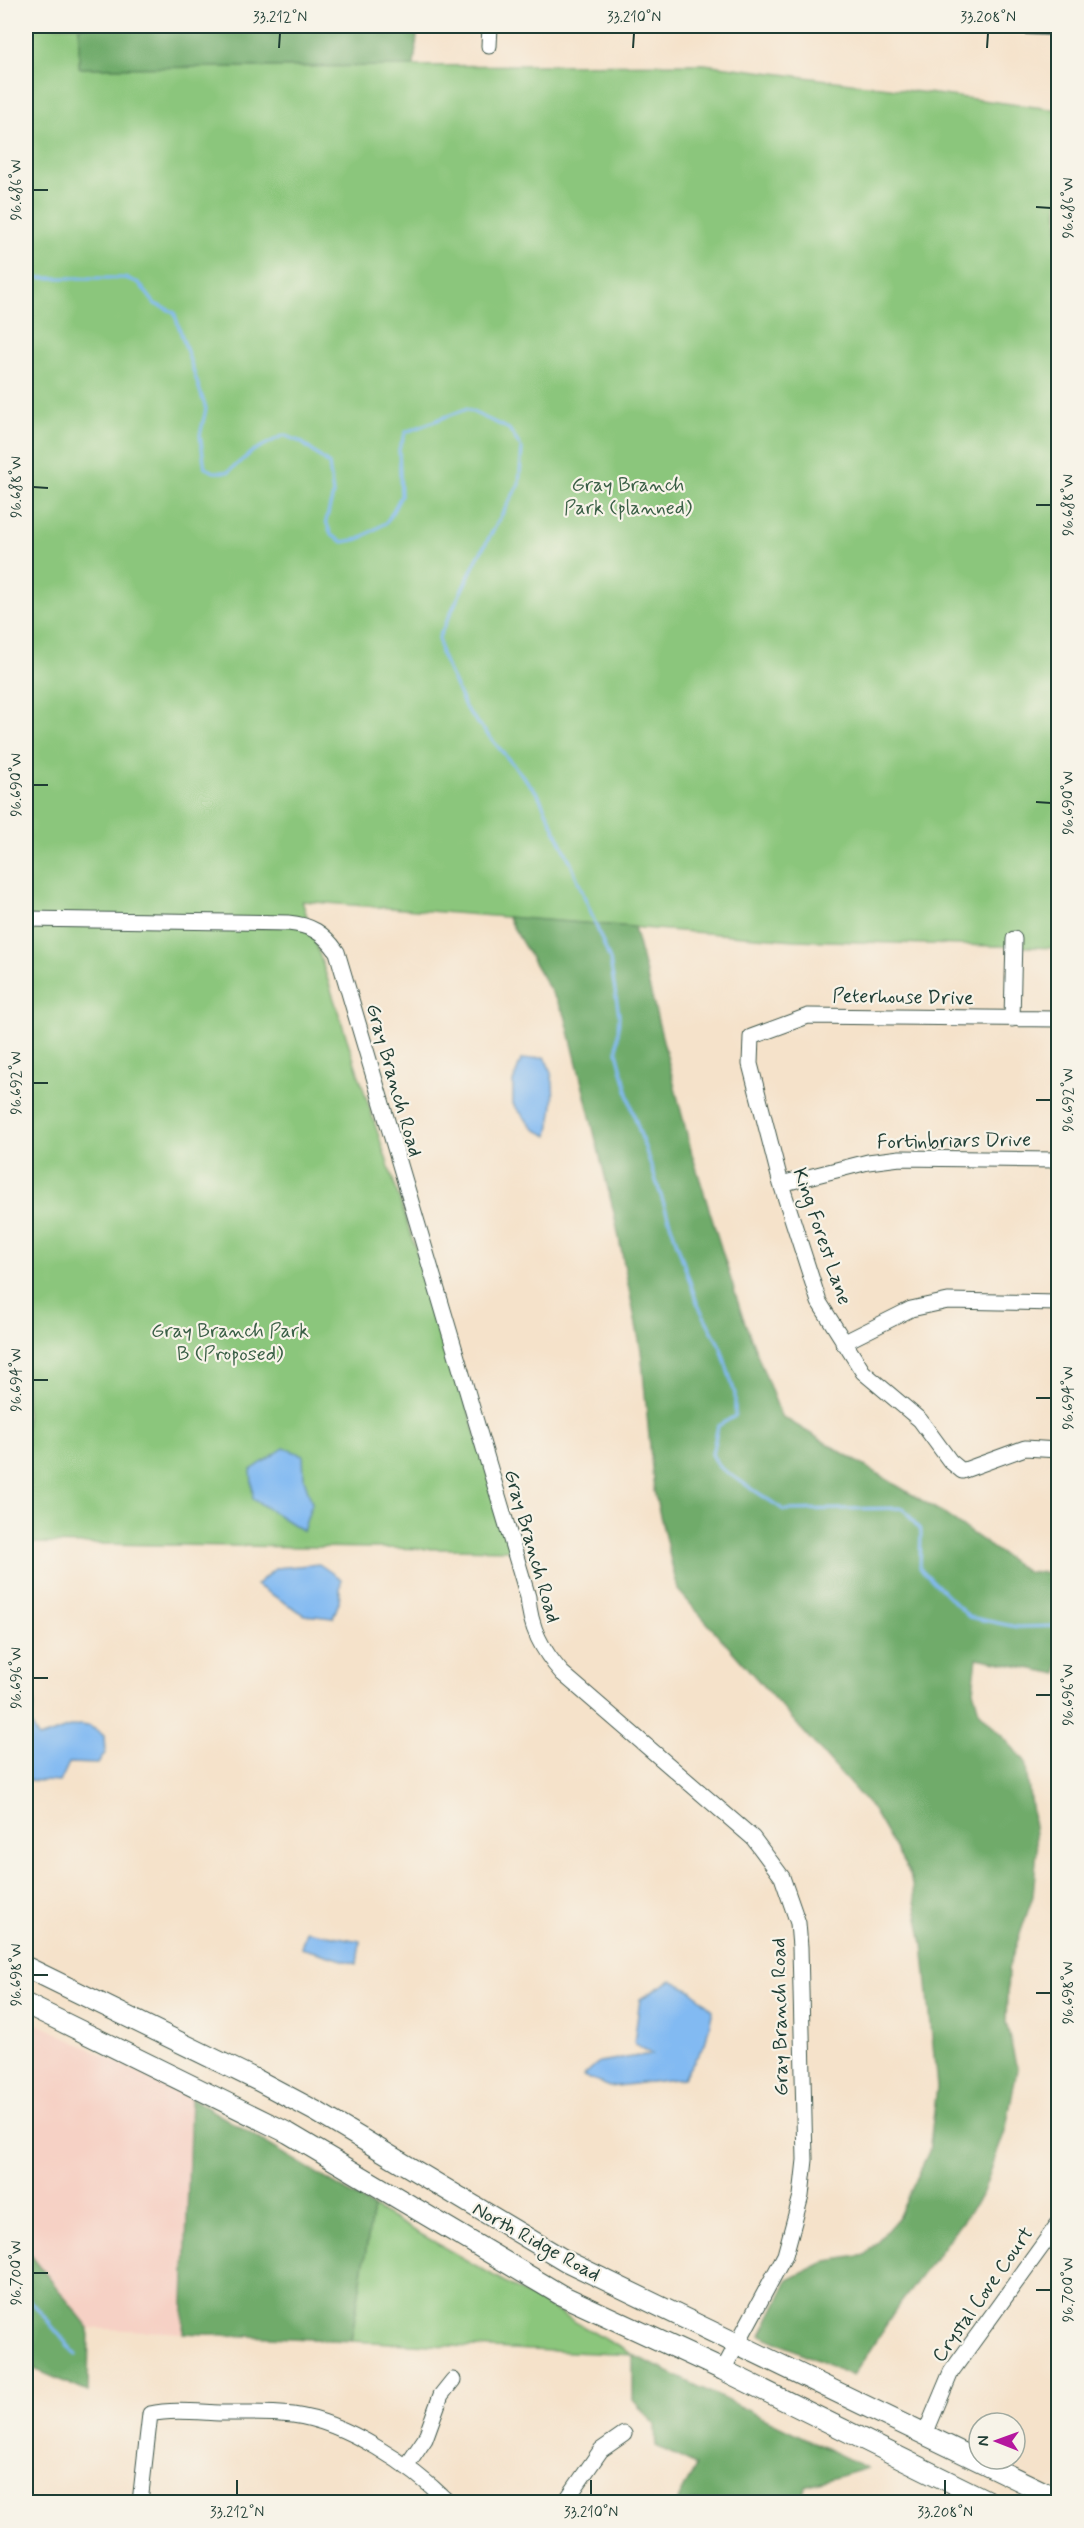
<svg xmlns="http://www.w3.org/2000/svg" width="1084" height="2528" viewBox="0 0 1084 2528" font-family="Mynerve,sans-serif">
	<rect width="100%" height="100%" fill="#f7f3e8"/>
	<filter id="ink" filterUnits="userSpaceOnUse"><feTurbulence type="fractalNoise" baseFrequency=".0167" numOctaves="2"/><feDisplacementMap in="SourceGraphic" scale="12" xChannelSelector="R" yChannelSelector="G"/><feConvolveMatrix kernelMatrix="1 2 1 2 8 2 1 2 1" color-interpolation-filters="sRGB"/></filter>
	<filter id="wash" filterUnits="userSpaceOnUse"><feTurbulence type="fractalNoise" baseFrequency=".008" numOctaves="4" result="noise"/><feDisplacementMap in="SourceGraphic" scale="24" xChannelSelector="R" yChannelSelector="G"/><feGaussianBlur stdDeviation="1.35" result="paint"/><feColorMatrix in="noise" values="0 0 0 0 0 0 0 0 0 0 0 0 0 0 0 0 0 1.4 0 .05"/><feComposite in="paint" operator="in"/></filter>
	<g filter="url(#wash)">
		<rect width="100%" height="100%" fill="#f5e2ca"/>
		<!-- built -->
		<path fill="#f6d1c5" d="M26,2018L191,2098L183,2333L89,2328L26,2249Z"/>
		<!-- green -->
		<path fill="#8bc67b" stroke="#558258" stroke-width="1.5" d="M26,26H79L80,68L704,64L1058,110V948L795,940L302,901L514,1550L26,1543Z
			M373,2207L633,2355L351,2341Z"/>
		<!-- forest -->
		<path fill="#70ab6b" stroke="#487450" stroke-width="1.5" d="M79,26H418L414,66L79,68Z
			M507,917L634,927L692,1154L741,1312L781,1416L941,1512L1027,1572L1058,1573V1674L977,1658L973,1690L979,1711L1025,1761L1037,1850L1033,1896L1008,1969L1006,2022L1017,2069L1006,2128L982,2195L897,2308L853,2376L761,2335L788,2280L827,2261L865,2255L898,2218L929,2152L937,2087L923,1944L910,1874L873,1810L678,1590L654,1491L641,1350L614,1213L565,1015Z
			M191,2098L373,2207L351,2341L183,2333Z
			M26,2249L89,2328L88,2392L34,2369L26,2357Z
			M633,2355L867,2468L806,2486L799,2502H677L696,2465L656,2446L655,2425L633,2400Z"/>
		<!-- water -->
		<path fill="#82baf2" stroke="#507c93" stroke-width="1.5" d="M544,1057C559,1080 553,1110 548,1136L534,1129L513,1104V1082L521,1060Z
			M284,1448L303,1455L304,1479L312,1503L303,1531L253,1499L251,1470Z
			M319,1564L341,1579L339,1602L333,1618L305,1615L256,1585L276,1568Z
			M26,1692L34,1703L31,1723L38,1738C65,1732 80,1713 104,1736L105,1753L98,1764L69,1763L60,1782L26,1780Z
			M306,1931L360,1941L357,1964L301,1948Z
			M671,1980L691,1990L713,2010L705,2044L683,2078L609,2087L583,2076L599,2062L652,2054L634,2043L640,1999Z"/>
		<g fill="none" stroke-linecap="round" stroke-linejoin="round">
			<!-- stream -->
			<path stroke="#82baf2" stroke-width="3" d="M26,236L29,237L26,252
				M26,278H125L139,283L155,304L174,312L206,409L200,435L205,468L214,472H228L253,451L284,435L301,442L329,464L333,495L326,521L331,535L343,542L359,539L387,522L401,496L399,449L406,432L466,409L509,429L522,449L519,484L476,561L439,637L441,654L466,709L538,794L570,861L610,960L619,1015L617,1052L632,1109L697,1303L721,1348L735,1394V1416L718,1426L712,1454L719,1467L784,1510L903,1508L921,1531L920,1568L969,1617L1017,1627L1058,1626
				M26,2295L76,2355"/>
		</g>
	</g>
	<g filter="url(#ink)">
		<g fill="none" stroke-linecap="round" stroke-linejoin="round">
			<defs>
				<path id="minor" d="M1012,26L1058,28
					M489,46L490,26
					M26,919L288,923C311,925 324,933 337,952L528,1597C530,1628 542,1650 562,1673L753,1838L782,1877L798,1923L800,1947L805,2160L801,2196L785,2255L723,2370
					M1012,1019L1014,939
					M1058,1019L808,1016L751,1037L750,1064L781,1184L819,1302L863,1372L920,1420L950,1461L962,1471L1025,1448L1058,1450
					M781,1184L868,1162L900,1158L1058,1160
					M843,1343L911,1309L948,1301L1058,1303
					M925,2434L951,2372L1058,2224
					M406,2467L425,2439L441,2395L453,2380
					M140,2502L150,2414C172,2409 197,2412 219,2413C244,2413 269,2412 293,2415C346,2422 411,2465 448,2502
					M565,2502L601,2450L624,2434"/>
				<path id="major" d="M26,1967L259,2081L317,2112L566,2261L1058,2499
					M26,2004L288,2133L561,2295L723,2370L990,2502"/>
			</defs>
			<!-- minor casing -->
			<use href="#minor" stroke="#3f564a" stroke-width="17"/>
			<!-- major casing -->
			<use href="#major" stroke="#3f564a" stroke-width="22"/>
			<!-- minor -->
			<use href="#minor" stroke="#fff" stroke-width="15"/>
			<!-- major -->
			<use href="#major" stroke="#fff" stroke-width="20"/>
		</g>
	</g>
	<!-- ticks -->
	<path fill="none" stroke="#1f3d34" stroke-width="2" d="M279,48L280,33M633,48L634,33M987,48L988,33M33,190H48M1036,207L1051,208M33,487L48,488M1036,505H1051M33,785H48M1036,802L1051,803M33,1083H48M1036,1100H1051M33,1380H48M1036,1398H1051M33,1678H48M1036,1695H1051M33,1975H48M1036,1993H1051M33,2273H48M1036,2290H1051M237,2495V2480M591,2495V2480M945,2495V2480"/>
	<g text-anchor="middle" stroke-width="4.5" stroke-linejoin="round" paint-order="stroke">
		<!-- park labels -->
		<g font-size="20" fill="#3a5f46" stroke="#f7f3e8">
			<text x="628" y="491">Gray Branch<tspan x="628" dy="23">Park (planned)</tspan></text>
			<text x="230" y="1337">Gray Branch Park<tspan x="230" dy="23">B (Proposed)</tspan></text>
		</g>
		<!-- street labels -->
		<g font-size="20" fill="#1f3d34" stroke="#f7f3e8">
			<text transform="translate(903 996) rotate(1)" y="7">Peterhouse Drive</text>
			<text transform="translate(395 1080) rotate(74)" y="7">Gray Branch Road</text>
			<text transform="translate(954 1140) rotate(-1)" y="7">Fortinbriars Drive</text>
			<text transform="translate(823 1236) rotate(71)" y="7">King Forest Lane</text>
			<text transform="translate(533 1546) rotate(74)" y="7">Gray Branch Road</text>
			<text transform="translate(779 2017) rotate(-91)" y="7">Gray Branch Road</text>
			<text transform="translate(537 2241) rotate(29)" y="7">North Ridge Road</text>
			<text transform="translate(982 2294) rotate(-55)" y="7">Crystal Cove Court</text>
		</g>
	</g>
	<!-- margin -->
	<rect width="1084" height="2528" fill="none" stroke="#f7f3e8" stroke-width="66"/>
	<!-- north arrow -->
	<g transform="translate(997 2441) rotate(271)"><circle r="28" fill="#f7f3e8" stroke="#a1aaa0" stroke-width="1.5"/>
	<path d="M0-4.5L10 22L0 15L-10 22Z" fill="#b5179e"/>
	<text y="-9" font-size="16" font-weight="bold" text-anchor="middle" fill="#1f3d34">N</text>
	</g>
	<rect x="33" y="33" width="1018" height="2462" fill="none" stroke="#1f3d34" stroke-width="2"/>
	<g font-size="15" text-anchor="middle" fill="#1f3d34">
		<text x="280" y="22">33.212°N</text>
		<text x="634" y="22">33.210°N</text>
		<text x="988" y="22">33.208°N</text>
		<text transform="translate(16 190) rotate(-90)" y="5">96.686°W</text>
		<text transform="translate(1068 208) rotate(-90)" y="5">96.686°W</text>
		<text transform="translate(16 487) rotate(-90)" y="5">96.688°W</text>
		<text transform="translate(1068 505) rotate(-90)" y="5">96.688°W</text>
		<text transform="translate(16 785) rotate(-90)" y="5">96.690°W</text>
		<text transform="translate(1068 803) rotate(-90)" y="5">96.690°W</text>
		<text transform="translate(16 1083) rotate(-90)" y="5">96.692°W</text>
		<text transform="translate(1068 1100) rotate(-90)" y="5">96.692°W</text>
		<text transform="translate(16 1380) rotate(-90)" y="5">96.694°W</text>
		<text transform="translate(1068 1398) rotate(-90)" y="5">96.694°W</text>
		<text transform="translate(16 1678) rotate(-90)" y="5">96.696°W</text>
		<text transform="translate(1068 1695) rotate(-90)" y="5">96.696°W</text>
		<text transform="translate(16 1975) rotate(-90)" y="5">96.698°W</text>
		<text transform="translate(1068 1993) rotate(-90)" y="5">96.698°W</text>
		<text transform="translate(16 2273) rotate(-90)" y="5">96.700°W</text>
		<text transform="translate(1068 2290) rotate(-90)" y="5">96.700°W</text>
		<text x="237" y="2517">33.212°N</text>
		<text x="591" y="2517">33.210°N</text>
		<text x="945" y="2517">33.208°N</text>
	</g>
</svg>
